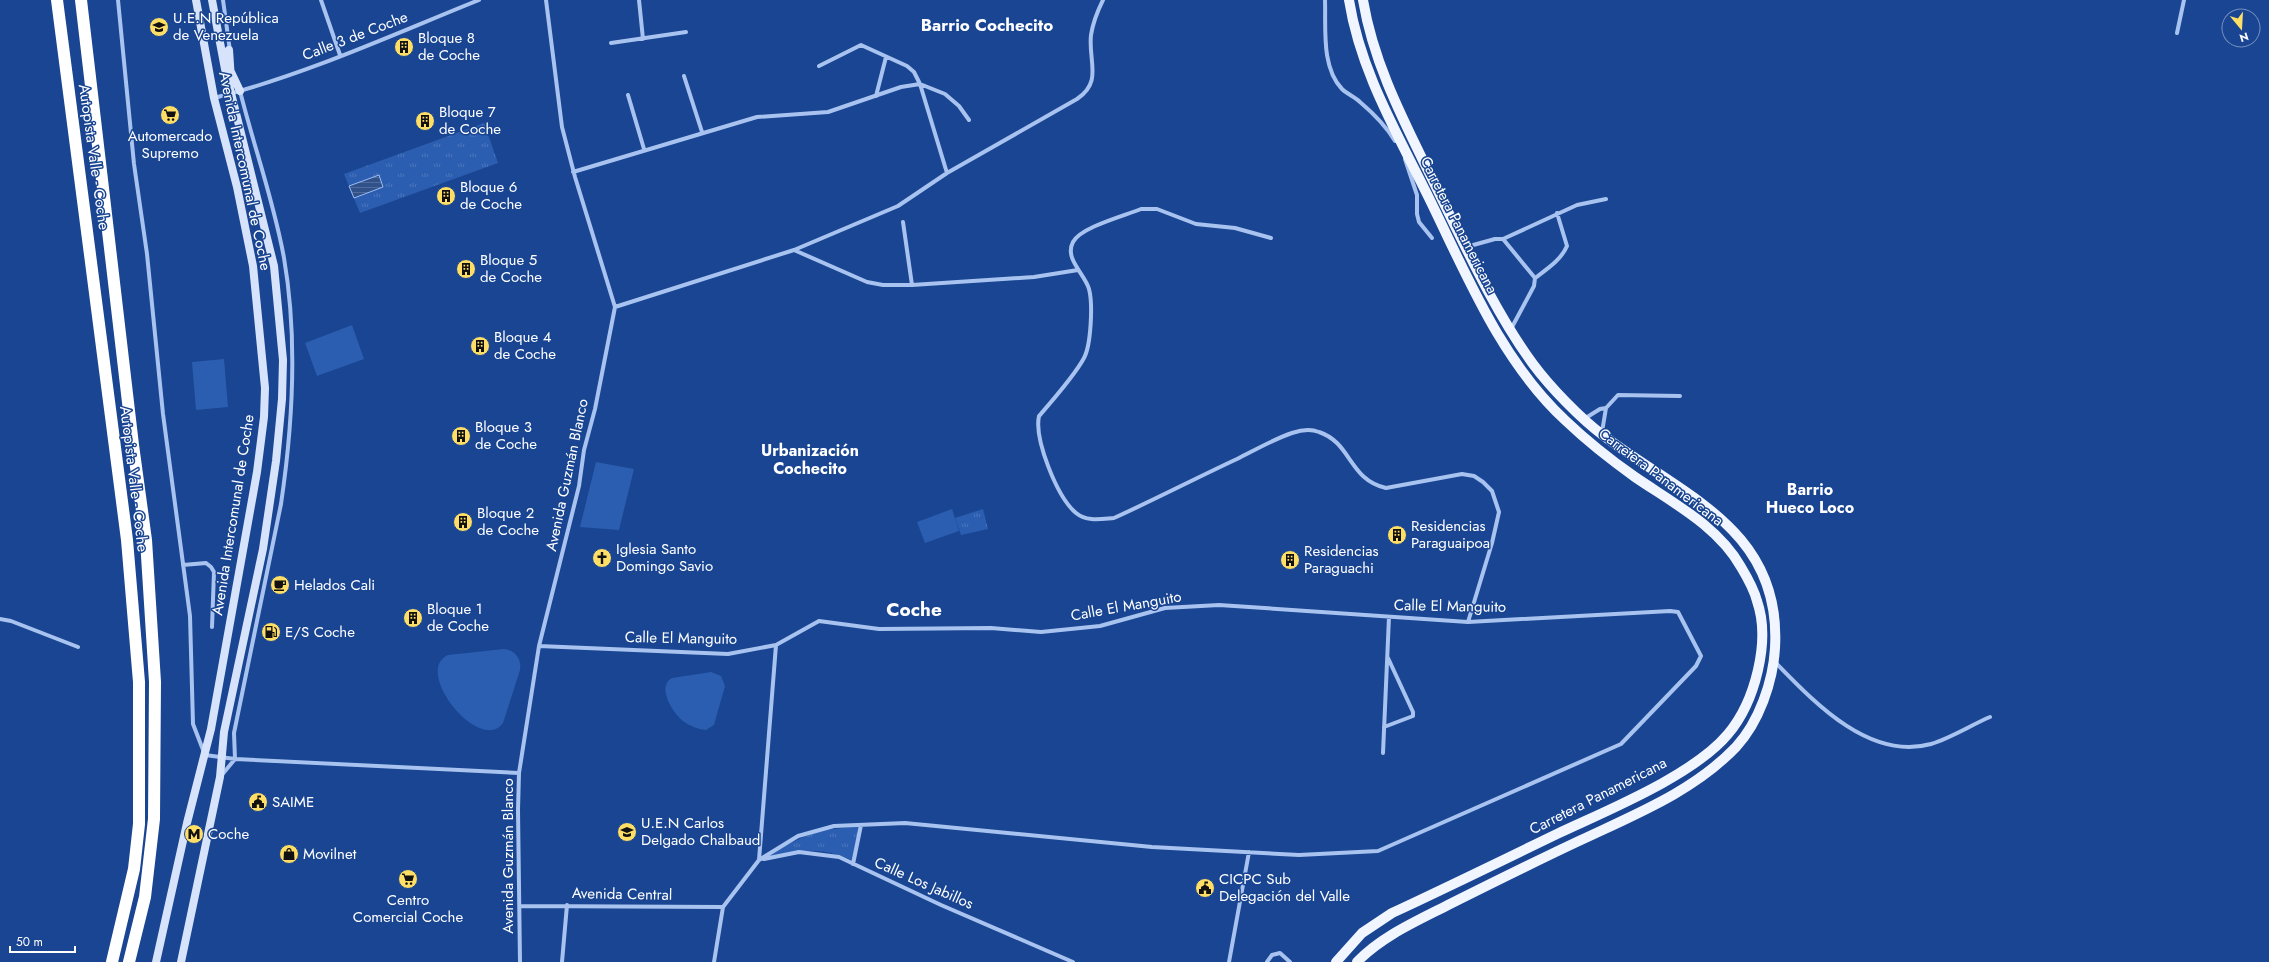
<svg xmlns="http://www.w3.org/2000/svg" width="2269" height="962" viewBox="0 0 2269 962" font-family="Jost,sans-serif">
	<defs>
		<pattern id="park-tufts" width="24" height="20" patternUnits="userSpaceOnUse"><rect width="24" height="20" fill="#2b5eb0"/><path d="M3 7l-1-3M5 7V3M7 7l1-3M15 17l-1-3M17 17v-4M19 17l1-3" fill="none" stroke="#4b76bc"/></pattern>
		<pattern id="water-rules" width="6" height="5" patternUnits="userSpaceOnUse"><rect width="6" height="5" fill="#31518a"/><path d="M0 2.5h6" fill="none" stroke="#506b9c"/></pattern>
	</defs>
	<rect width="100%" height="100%" fill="#194592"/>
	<!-- grass -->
	<path fill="#2b5eb0" d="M352,325L364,359L317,376L305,343Z
		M224,359L228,407L196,410L192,362Z
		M596,462L634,469L619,530L580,527Z
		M952,509L959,531L925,543L917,522Z
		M504,649C515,650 522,659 520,670L503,723C480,755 412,671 448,655Z
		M711,672L721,676L725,686L714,725L706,730C697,729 690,726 683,721C673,713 656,687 672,678Z"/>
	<!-- park -->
	<path fill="url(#park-tufts)" d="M484,123L498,163L360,213L344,174Z
		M983,509L988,529L961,535L955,518Z
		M859,827L853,861C823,846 795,850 764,858C799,837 818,828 859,827Z"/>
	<!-- water -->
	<path fill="url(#water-rules)" stroke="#9bbdf2" d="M379,175L383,187L354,198L349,186Z"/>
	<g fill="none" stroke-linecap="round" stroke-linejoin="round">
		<!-- minor -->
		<path stroke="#a8c3ef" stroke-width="4" d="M118,0L134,164L147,254L163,414L190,616L193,724L205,755L235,759L519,773
			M223,0L230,51
			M321,0L340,55
			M639,0L643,39
			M1325,0C1326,28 1321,67 1342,89C1347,94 1355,97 1360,102C1373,113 1386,126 1395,141
			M2177,33L2184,0
			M611,43L686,32
			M819,66L861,45L907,66L914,72L920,84L947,173
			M684,76L702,132
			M628,95L644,149
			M876,96L886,57
			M214,98C305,75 392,35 479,0
			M1405,159L1417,195V214L1419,222L1432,238
			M573,172L757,117L828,112L901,87L920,84L945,94L959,106L969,120
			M903,222L912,285
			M1271,238L1235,228L1196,224L1157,209H1141C1124,216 1081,227 1073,242C1064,259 1085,274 1089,289C1093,304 1091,345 1084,358C1075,375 1052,401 1039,416C1034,439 1057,497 1076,513C1087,522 1101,519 1114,518C1156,499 1196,478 1237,459C1255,450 1274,439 1292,433C1301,430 1311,429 1319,432C1352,443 1348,479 1386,488L1462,474L1474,476L1483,482L1492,491L1499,512L1492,543L1468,622
			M1503,239L1535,278L1534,286L1511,329
			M1466,247L1495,239H1503L1577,205L1606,199
			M794,250L867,282L883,285H912L1034,277L1078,270
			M1535,278C1547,269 1561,260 1567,246L1557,213
			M615,307L794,250L898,206L947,173L1077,99C1103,82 1088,61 1091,35C1093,22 1097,12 1103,0
			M1584,419L1600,409L1606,408
			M1602,432L1606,408L1618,395L1680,396
			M183,565L206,563L211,567L214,572L212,627
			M0,619L11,621L78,647
			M539,646L728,654L776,645L819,621L879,629L991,628L1041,632L1100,626L1165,608L1219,605L1468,622L1670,611L1678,612L1701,656L1696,666L1621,744L1378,851L1299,855L1152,847L905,823L834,826L798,836L759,860L723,907L714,962
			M1775,662C1814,702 1869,761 1931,744C1951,738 1971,725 1990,717
			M1384,727L1413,716V712L1388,658
			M1383,753L1389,617
			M221,776L235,759L234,733L281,504C293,423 298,339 284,258C274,202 254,147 240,91
			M764,859L799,852L839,857L941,905L1073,962
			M759,860L776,645
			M853,864L861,825
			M521,906L723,907
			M520,962L518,810L519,773L539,646L579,486L584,450L595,409L615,307L575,177L562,127L546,0
			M562,962L567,905
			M1229,962L1249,852
			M1267,962L1272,955L1280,953L1290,962"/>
		<!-- secondary -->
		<path stroke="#d6e3fb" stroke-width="8" d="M229,50L231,79
			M231,72L240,91
			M156,962L187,823L211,729L257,472L264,417L265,388L253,266L237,187L214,98L196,0
			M181,962L220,777L224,732L263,549L276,461L282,399L283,360L274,266L225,69L212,0"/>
		<!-- primary -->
		<path stroke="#f0f5ff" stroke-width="10" d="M1336,962L1362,933L1392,913C1448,887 1503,860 1559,833C1608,810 1694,775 1728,734C1755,702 1771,641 1757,601C1754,589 1747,577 1741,567C1718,526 1673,503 1635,477C1611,460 1587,441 1566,421C1500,360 1466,273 1427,194C1396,131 1360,70 1349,0
			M1357,962C1382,936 1417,921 1448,905C1492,883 1536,861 1581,840C1636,814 1694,791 1736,747C1759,722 1773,682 1775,648C1782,529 1683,496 1604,436C1581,419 1550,387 1533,364C1495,312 1465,246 1436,187C1407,127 1374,67 1363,0"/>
		<!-- motorway -->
		<path stroke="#fff" stroke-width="12" d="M57,0L127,540L139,682V824L134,869L112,962
			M81,0L133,445L146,540L155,682L154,819L145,897L129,962"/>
	</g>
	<!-- icons -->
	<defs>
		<symbol id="school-disc" viewBox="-11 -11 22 22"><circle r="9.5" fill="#ffde66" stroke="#194592"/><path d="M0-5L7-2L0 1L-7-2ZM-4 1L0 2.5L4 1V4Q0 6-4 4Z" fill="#111"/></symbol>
		<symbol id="building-disc" viewBox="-11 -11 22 22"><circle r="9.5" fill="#ffde66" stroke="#194592"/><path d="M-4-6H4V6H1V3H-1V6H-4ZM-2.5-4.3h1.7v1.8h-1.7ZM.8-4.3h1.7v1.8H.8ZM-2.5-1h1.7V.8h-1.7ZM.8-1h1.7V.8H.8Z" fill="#111"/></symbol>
		<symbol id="supermarket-disc" viewBox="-11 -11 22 22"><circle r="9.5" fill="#ffde66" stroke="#194592"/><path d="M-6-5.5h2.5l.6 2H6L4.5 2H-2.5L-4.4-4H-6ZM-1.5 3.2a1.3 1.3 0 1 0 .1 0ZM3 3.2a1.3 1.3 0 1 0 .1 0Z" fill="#111"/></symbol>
		<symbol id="church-disc" viewBox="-11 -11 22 22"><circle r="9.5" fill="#ffde66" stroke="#194592"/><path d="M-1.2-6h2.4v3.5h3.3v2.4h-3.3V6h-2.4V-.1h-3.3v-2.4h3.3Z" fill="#111"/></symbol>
		<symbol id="cafe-disc" viewBox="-11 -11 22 22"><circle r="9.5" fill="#ffde66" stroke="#194592"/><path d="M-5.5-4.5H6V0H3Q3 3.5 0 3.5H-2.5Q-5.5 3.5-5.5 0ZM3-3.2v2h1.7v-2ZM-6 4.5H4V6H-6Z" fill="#111"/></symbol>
		<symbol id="fuel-disc" viewBox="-11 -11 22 22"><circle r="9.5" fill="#ffde66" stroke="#194592"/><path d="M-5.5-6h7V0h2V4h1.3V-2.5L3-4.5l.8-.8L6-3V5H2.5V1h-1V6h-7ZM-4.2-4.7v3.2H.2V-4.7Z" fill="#111"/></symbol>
		<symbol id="civic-disc" viewBox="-11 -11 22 22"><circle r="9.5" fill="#ffde66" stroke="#194592"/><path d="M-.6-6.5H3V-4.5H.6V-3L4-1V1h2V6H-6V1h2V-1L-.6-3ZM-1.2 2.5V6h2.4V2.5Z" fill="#111"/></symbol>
		<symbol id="metro-disc" viewBox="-11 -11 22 22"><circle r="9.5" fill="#ffde66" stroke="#194592"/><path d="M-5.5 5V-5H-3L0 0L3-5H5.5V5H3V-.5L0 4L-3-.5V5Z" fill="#111"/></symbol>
		<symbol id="shop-disc" viewBox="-11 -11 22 22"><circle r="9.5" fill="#ffde66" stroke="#194592"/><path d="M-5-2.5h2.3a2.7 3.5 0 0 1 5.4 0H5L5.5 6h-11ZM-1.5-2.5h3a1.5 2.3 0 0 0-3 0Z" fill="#111"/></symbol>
	</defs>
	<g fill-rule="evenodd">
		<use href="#school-disc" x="148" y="16" width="22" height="22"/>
		<use href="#building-disc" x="393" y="36" width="22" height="22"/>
		<use href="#supermarket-disc" x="159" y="104" width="22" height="22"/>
		<use href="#building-disc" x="414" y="110" width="22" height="22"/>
		<use href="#building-disc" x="435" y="185" width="22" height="22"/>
		<use href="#building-disc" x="455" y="258" width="22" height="22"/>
		<use href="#building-disc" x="469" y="335" width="22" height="22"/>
		<use href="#building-disc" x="450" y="425" width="22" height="22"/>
		<use href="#building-disc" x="452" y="511" width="22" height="22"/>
		<use href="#building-disc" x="1386" y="524" width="22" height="22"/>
		<use href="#church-disc" x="591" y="547" width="22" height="22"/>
		<use href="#building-disc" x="1279" y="549" width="22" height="22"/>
		<use href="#cafe-disc" x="269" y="574" width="22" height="22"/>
		<use href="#building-disc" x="402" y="607" width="22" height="22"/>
		<use href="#fuel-disc" x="260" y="621" width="22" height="22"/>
		<use href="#civic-disc" x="247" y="791" width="22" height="22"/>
		<use href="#school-disc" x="616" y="821" width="22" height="22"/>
		<use href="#metro-disc" x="183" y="823" width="22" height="22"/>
		<use href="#shop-disc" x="278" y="843" width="22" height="22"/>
		<use href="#supermarket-disc" x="397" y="868" width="22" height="22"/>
		<use href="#civic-disc" x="1194" y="877" width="22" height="22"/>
	</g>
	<g text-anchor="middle" stroke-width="3" stroke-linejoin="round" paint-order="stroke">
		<!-- poi labels -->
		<g font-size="15" fill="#fff" stroke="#194592" text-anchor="start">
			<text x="173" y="23">U.E.N República<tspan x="173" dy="17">de Venezuela</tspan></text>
			<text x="418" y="43">Bloque 8<tspan x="418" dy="17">de Coche</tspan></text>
			<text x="439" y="117">Bloque 7<tspan x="439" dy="17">de Coche</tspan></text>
			<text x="170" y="141" text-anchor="middle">Automercado<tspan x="170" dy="17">Supremo</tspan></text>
			<text x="460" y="192">Bloque 6<tspan x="460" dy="17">de Coche</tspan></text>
			<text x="480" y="265">Bloque 5<tspan x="480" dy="17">de Coche</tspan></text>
			<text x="494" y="342">Bloque 4<tspan x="494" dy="17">de Coche</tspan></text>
			<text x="475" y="432">Bloque 3<tspan x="475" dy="17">de Coche</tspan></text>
			<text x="477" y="518">Bloque 2<tspan x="477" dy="17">de Coche</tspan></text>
			<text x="1411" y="531">Residencias<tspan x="1411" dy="17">Paraguaipoa</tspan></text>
			<text x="616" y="554">Iglesia Santo<tspan x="616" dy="17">Domingo Savio</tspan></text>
			<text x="1304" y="556">Residencias<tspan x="1304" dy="17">Paraguachi</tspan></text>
			<text x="294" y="590">Helados Cali</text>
			<text x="427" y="614">Bloque 1<tspan x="427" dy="17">de Coche</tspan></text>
			<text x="285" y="637">E/S Coche</text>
			<text x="272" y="807">SAIME</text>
			<text x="641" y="828">U.E.N Carlos<tspan x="641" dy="17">Delgado Chalbaud</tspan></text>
			<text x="208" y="839">Coche</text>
			<text x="303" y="859">Movilnet</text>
			<text x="1219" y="884">CICPC Sub<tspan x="1219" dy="17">Delegación del Valle</tspan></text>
			<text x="408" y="905" text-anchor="middle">Centro<tspan x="408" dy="17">Comercial Coche</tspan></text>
		</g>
		<!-- street labels -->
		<g font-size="15" fill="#fff" stroke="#194592">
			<text transform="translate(355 36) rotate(-21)" y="5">Calle 3 de Coche</text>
			<text transform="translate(94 157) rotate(82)" y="5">Autopista Valle - Coche</text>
			<text transform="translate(245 171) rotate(78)" y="5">Avenida Intercomunal de Coche</text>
			<text transform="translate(1459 225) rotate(63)" y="5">Carretera Panamericana</text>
			<text transform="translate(567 475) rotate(-78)" y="5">Avenida Guzmán Blanco</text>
			<text transform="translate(1661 477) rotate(37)" y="5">Carretera Panamericana</text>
			<text transform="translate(134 479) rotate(83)" y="5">Autopista Valle - Coche</text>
			<text transform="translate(233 515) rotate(-81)" y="5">Avenida Intercomunal de Coche</text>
			<text transform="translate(1126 606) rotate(-10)" y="5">Calle El Manguito</text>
			<text transform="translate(1450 606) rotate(1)" y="5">Calle El Manguito</text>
			<text transform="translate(681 638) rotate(1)" y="5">Calle El Manguito</text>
			<text transform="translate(1598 796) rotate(-27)" y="5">Carretera Panamericana</text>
			<text transform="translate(508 856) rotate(-90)" y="5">Avenida Guzmán Blanco</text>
			<text transform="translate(924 883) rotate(24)" y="5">Calle Los Jabillos</text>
			<text transform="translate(622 894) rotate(1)" y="5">Avenida Central</text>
		</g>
		<!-- neighbourhood labels -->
		<g font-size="16" font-weight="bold" fill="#fff" stroke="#194592">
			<text x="810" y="456">Urbanización<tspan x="810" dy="18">Cochecito</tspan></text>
			<text x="1810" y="495">Barrio<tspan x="1810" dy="18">Hueco Loco</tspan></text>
		</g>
		<!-- quarter labels -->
		<g font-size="17" font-weight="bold" fill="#fff" stroke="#194592">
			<text x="987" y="31">Barrio Cochecito</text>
		</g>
		<!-- district labels -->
		<g font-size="19" font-weight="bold" fill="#fff" stroke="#194592">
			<text x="914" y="616">Coche</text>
		</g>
	</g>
	<!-- north arrow -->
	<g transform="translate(2241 28) rotate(162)"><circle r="19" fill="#194592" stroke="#758fbe"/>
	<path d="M0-3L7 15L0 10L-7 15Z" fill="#ffde66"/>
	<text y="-6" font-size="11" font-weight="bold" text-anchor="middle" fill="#ffffff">N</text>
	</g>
	<!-- scale -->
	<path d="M10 946v6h65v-6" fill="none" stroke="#ffffff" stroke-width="2"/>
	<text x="16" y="946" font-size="12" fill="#ffffff" stroke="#194592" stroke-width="3" paint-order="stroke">50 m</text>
</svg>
